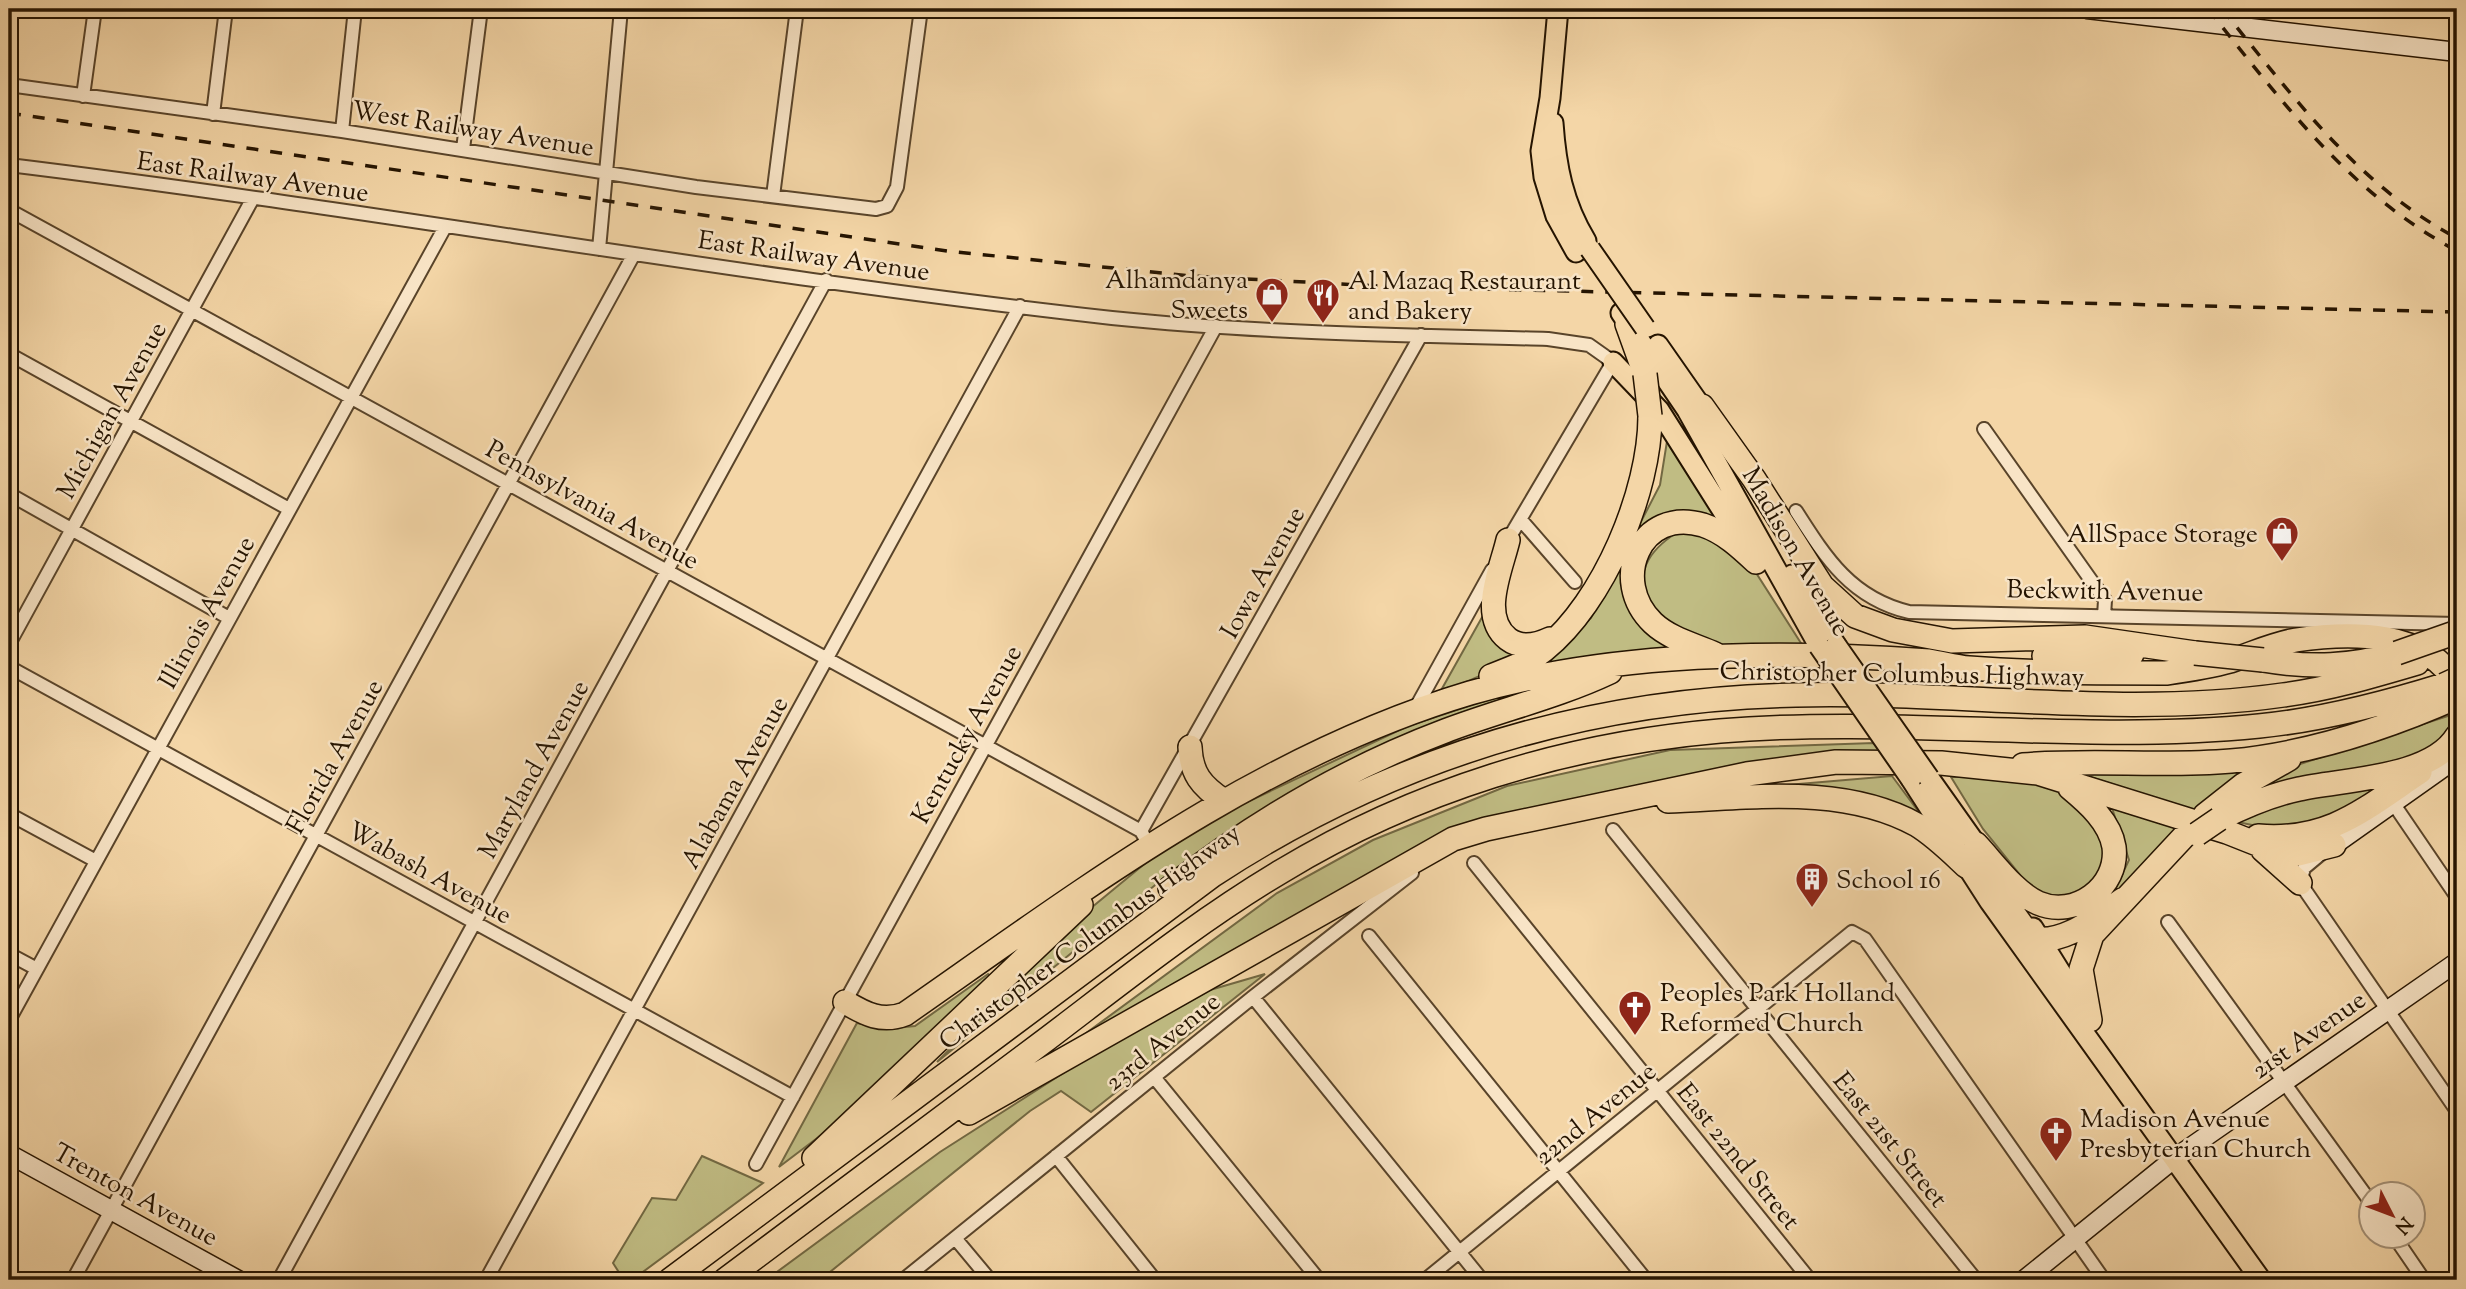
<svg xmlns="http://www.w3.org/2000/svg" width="2466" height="1289" viewBox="0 0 2466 1289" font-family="'Sorts Mill Goudy',serif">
	<rect width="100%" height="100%" fill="#f4d6a7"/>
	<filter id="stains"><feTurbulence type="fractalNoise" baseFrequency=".00286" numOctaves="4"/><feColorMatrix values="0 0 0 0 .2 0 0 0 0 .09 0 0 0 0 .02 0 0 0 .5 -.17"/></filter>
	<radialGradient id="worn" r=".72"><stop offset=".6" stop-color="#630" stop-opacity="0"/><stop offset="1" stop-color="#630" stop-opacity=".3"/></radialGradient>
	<!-- green -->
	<path fill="#c0bc83" stroke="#726842" stroke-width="2" d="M1668,435L1728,530L1676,517L1626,569L1677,646L1521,672L1558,650L1591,618L1660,485Z
		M1683,529L1709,532L1751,565L1806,651C1777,652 1732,653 1704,642C1643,618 1614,568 1683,529Z
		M1485,612L1523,657L1439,694Z
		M1505,694L1511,703L1214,842L1170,873L937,1062L1091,908L1148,861L1224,813L1408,726Z
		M2457,713L2446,746L2394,766L2249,799L2294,766Z
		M1874,743L1883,756L1495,818L1059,1053L1277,893L1373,840L1507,786L1670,750Z
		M2265,767L2201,813L2075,772Z
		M1892,776L1924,819L1787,785Z
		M1951,777C1994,777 2057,771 2086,810C2095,821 2102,835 2110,847L2099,885L2070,904L2032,890L1983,829Z
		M2402,779L2364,805L2285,832L2233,821L2290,802Z
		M2112,808L2181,828L2118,897L2112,896L2129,860Z
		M988,974L995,982L874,1095L779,1167L857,1023L885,1029L915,1026Z
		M1265,974L1091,1112L1061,1091L1030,1111L820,1280H766L940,1152L1090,1056L1210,990Z
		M702,1156L763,1183L632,1280H612L620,1274L613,1263L652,1198L676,1200Z"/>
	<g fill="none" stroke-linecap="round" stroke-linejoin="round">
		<defs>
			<path id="street" d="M9,85L342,131L696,187L876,209L887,206L897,187L921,9
				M83,96L95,9
				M213,114L226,9
				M342,131L355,9
				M463,149L481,9
				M9,165C377,210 743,277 1112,318C1257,333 1403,335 1548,339L1589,345L1613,362L1505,545
				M773,196L797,9
				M9,210L1141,831L1149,845
				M599,249L621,9
				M9,354L289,509
				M1984,429L2105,600L2104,616
				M9,494L229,618
				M1796,511C1826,558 1851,598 1909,612L2457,624
				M1521,520L1575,582
				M9,644L253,198
				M9,667L793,1097
				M1414,711L1492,570
				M2393,803L2457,897
				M9,814L96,861
				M1613,830L1976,1280
				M1141,831L1421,335
				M2322,853L2304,868L2300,883L2457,1111
				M1474,863L1810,1280
				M2168,922L2372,1204
				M1369,936L1646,1280
				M9,954L37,969
				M1253,997L1482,1280
				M9,1020L445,227
				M1154,1077L1319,1280
				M1056,1156L1155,1280
				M756,1164L1216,326
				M2394,1236L2424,1280
				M955,1238L990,1280
				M73,1280L634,254
				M279,1280L826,280
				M486,1280L1020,306
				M903,1280L1253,997L1412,873
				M1425,1280L1852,932L1865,939L2104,1280"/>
			<path id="secondary" d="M2087,9L2457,52
				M2334,845L2457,758
				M9,1154L238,1280
				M2024,1280L2175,1158L2457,962"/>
			<path id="primary" d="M1558,9L1550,98L1541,151L1544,177L1556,216L1576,252
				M1553,123C1556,166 1563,203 1586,241
				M1621,313L1687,410L1819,646
				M1658,345L1709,418
				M1613,362L1659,410L1748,551
				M1792,575L1836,645
				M1929,778L1985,857
				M1911,779L1990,902L2261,1280
				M2033,928L2086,1013"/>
			<path id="highway" d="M1627,324L1645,374
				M1702,406L1754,479L1822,586L1855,616L1893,630L1952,641L2085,637L2195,653
				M1508,540C1501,570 1479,616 1508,639C1521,649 1537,645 1550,639
				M1715,654C1695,645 1670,639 1653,623C1609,581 1640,506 1703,525C1724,532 1740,547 1756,562
				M2044,656L2132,654
				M2263,660C2310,668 2352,667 2397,653
				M1491,676C1509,669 1529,662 1544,650C1604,602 1650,491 1650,416
				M1190,747C1191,773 1201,786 1224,801
				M2023,765C2092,759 2162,767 2231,761C2308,754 2387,728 2457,697
				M1668,801C1749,798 1843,784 1917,825C1935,836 1951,852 1966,866
				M2205,815L2243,785L2289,759
				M2219,819C2245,806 2270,795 2299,789C2343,779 2431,779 2457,736
				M2258,836C2329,842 2363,810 2420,772
				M1976,844C1994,863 2014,892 2038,903C2075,919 2119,887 2114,847C2110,822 2088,803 2070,788
				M2263,850L2300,883
				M1973,857L2031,938C2063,946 2098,916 2124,899
				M1170,888C1255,822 1344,769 1445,731C1500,710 1557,697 1610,672
				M845,1002C865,1014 882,1023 905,1014C1083,890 1259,756 1470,693C1535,674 1603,664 1671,659C1754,653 1846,655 1929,661C1942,663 1956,667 1969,668C2034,673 2101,673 2166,673C2188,670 2209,667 2230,661C2252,654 2273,644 2296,640C2349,632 2428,630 2457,685
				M2090,1020L2081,969L2092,935L2189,831
				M969,1113L1453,839L1486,829L1747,774L1836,762L1941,763L2038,773L2227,832L2280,853L2298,854L2334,845
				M814,1158L1081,905
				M670,1280L1213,875C1389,760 1585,699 1796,695C1958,691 2122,718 2283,695C2329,689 2373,676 2417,663
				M725,1280C831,1201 937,1121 1043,1042C1121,983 1198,921 1282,871C1414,791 1566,744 1720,731C1899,716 2080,744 2259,726C2322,720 2383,704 2444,685"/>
		</defs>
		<!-- street casing -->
		<use href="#street" stroke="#59442a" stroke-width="16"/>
		<!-- secondary casing -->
		<use href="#secondary" stroke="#251401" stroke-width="21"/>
		<!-- primary casing -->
		<use href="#primary" stroke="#251401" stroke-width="23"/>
		<!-- highway casing -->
		<use href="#highway" stroke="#251401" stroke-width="26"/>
		<!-- street -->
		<use href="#street" stroke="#f8e4c6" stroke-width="12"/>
		<!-- secondary -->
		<use href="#secondary" stroke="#f8e4c6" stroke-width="18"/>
		<!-- primary -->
		<use href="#primary" stroke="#f4d6a7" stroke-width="19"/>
		<!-- highway -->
		<use href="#highway" stroke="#f4d6a7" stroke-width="23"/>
		<!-- rail -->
		<path stroke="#251401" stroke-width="3.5" stroke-dasharray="12 12" stroke-linecap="butt" d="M2208,9C2283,103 2349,193 2457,251
			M2222,9C2292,95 2357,185 2457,238
			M9,113L947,251L1191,276L1397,287L2457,312"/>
		<defs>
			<path id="primary-bridge" d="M1590,249L1645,328
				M1836,645L1929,778
				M1819,646L1911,779"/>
			<path id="highway-bridge" d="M1645,374L1650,416
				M2195,653L2263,660
				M2397,653L2457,632
				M2444,685L2457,679
				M2197,834L2219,819"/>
		</defs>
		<!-- primary-bridge casing -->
		<use href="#primary-bridge" stroke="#251401" stroke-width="23" stroke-linecap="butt"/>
		<!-- highway-bridge casing -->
		<use href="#highway-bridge" stroke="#251401" stroke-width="26" stroke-linecap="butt"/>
		<!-- primary-bridge -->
		<use href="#primary-bridge" stroke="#f4d6a7" stroke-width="19"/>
		<!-- highway-bridge -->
		<use href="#highway-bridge" stroke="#f4d6a7" stroke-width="23"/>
	</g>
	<!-- icons -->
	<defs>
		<symbol id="shop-pin" viewBox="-11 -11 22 30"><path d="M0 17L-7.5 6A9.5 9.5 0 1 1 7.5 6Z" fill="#8f2418" stroke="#f8e4c6"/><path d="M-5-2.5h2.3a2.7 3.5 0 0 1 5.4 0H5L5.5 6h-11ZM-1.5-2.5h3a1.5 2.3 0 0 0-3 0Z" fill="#fff"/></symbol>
		<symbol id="restaurant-pin" viewBox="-11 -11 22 30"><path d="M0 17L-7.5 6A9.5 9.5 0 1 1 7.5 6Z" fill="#8f2418" stroke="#f8e4c6"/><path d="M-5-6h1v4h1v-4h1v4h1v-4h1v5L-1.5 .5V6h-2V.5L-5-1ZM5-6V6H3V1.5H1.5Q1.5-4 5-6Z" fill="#fff"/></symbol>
		<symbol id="building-pin" viewBox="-11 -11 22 30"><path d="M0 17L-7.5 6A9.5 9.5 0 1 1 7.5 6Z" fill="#8f2418" stroke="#f8e4c6"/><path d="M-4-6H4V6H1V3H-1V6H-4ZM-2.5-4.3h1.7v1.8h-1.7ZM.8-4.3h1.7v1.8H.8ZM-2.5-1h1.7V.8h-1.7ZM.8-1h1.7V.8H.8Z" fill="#fff"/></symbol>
		<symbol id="church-pin" viewBox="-11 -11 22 30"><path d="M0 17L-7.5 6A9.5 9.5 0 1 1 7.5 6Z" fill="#8f2418" stroke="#f8e4c6"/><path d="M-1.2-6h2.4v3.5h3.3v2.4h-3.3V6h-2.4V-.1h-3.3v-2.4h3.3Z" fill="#fff"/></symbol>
	</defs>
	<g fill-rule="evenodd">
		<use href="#shop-pin" x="1253" y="275" width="38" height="52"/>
		<use href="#restaurant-pin" x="1304" y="276" width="38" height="52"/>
		<use href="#shop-pin" x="2263" y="514" width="38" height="52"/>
		<use href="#building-pin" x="1793" y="860" width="38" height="52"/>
		<use href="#church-pin" x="1616" y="988" width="38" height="52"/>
		<use href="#church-pin" x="2037" y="1114" width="38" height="52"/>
	</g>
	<g text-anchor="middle" stroke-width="5" stroke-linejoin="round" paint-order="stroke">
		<!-- street labels -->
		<g font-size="26" fill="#251401" stroke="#f8e4c6">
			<text transform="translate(473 128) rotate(9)" y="9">West Railway Avenue</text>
			<text transform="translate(253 176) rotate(8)" y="9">East Railway Avenue</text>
			<text transform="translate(814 255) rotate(8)" y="9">East Railway Avenue</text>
			<text transform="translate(111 410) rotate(-61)" y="9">Michigan Avenue</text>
			<text transform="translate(593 504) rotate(29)" y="9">Pennsylvania Avenue</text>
			<text transform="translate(1797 551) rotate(60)" y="9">Madison Avenue</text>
			<text transform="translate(1262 572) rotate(-61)" y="9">Iowa Avenue</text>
			<text transform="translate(2105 590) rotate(1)" y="9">Beckwith Avenue</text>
			<text transform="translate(206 612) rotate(-61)" y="9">Illinois Avenue</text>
			<text transform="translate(1902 673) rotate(1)" y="9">Christopher Columbus Highway</text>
			<text transform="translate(966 734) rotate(-61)" y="9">Kentucky Avenue</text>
			<text transform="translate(334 756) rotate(-61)" y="9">Florida Avenue</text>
			<text transform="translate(533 769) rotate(-61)" y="9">Maryland Avenue</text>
			<text transform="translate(734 782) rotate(-61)" y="9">Alabama Avenue</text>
			<text transform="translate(430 872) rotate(29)" y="9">Wabash Avenue</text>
			<text transform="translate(1089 936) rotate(-36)" y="9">Christopher Columbus Highway</text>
			<text transform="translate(2308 1034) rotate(-35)" y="9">21st Avenue</text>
			<text transform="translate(1162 1041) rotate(-39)" y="9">23rd Avenue</text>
			<text transform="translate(1595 1113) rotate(-39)" y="9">22nd Avenue</text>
			<text transform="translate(1891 1139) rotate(51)" y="9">East 21st Street</text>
			<text transform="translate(1739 1156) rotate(51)" y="9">East 22nd Street</text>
			<text transform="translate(136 1194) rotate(29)" y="9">Trenton Avenue</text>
		</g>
		<!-- poi labels -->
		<g font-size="26" fill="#251401" stroke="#f8e4c6" text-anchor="start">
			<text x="1248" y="288" text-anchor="end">Alhamdanya<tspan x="1248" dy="30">Sweets</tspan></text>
			<text x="1348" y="289">Al Mazaq Restaurant<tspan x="1348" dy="30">and Bakery</tspan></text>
			<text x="2258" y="542" text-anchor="end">AllSpace Storage</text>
			<text x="1836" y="888">School 16</text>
			<text x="1660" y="1001">Peoples Park Holland<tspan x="1660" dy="30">Reformed Church</tspan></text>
			<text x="2080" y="1127">Madison Avenue<tspan x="2080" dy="30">Presbyterian Church</tspan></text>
		</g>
	</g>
	<!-- margin -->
	<rect width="2466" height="1289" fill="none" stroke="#f4d6a7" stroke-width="35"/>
	<rect x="10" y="10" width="2445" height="1268" fill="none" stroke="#251401" stroke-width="3.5"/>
	<rect x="18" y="18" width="2431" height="1254" fill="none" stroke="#251401" stroke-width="2"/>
	<!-- north arrow -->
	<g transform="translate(2392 1215) rotate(132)"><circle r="33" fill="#f8e4c6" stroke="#a49177" stroke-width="2"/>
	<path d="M0-5L12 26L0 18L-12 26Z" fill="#8f2418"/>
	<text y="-10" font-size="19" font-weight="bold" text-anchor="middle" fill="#251401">N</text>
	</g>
	<rect width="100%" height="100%" filter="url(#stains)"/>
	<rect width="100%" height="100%" fill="url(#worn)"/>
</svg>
